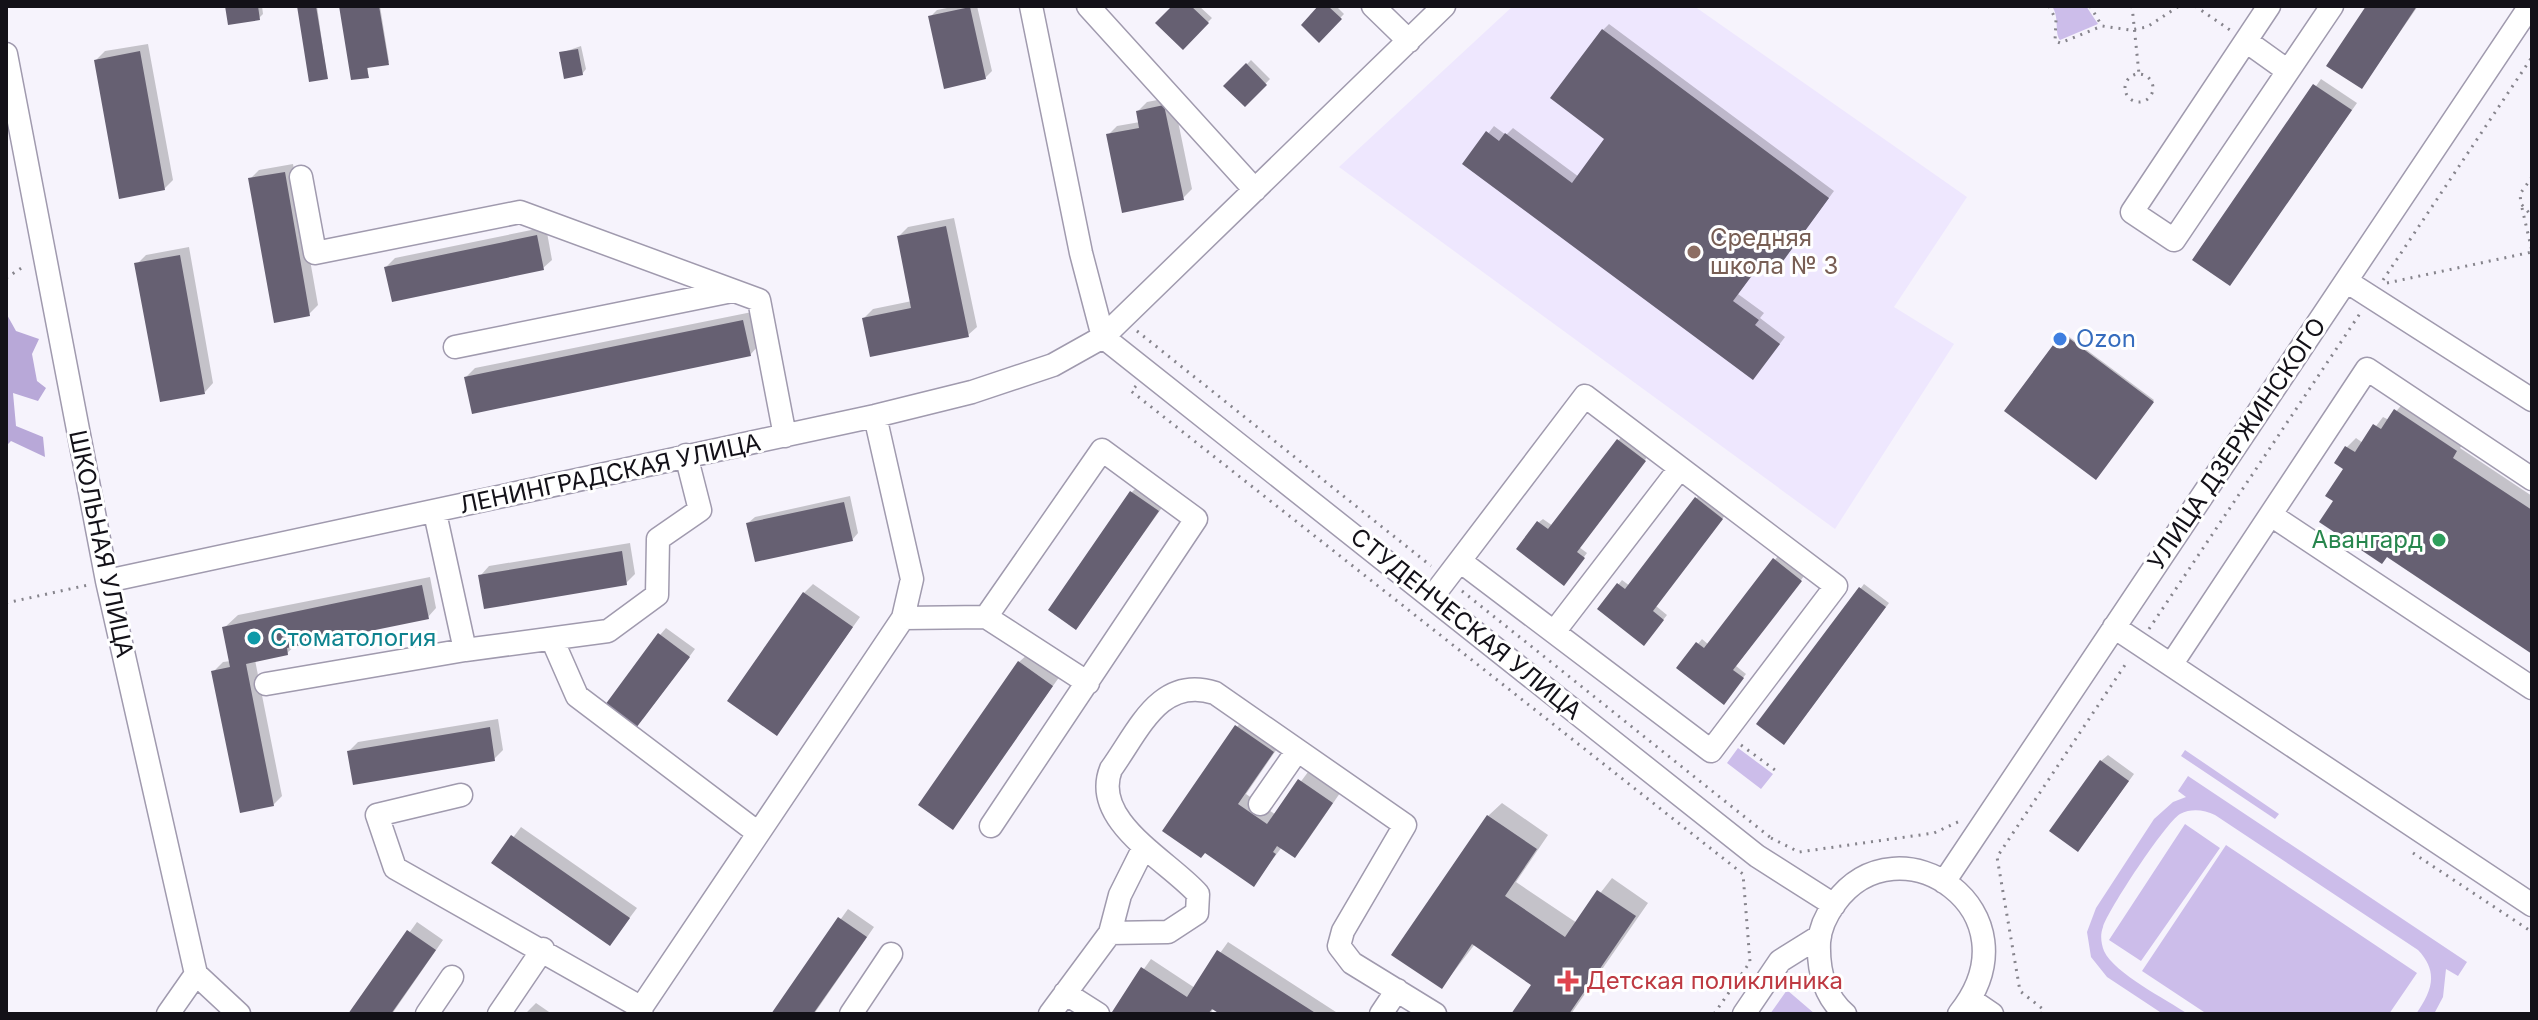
<svg xmlns="http://www.w3.org/2000/svg" width="2538" height="1020" viewBox="0 0 2538 1020" font-family="Inter,sans-serif">
	<rect width="100%" height="100%" fill="#f6f3fc"/>
	<!-- built -->
	<path fill="#eee7fe" d="M1513,6H1694L1967,197L1894,307L1954,344L1835,529L1339,167Z"/>
	<!-- green -->
	<path fill="#ccbdea" d="M2052,6H2086L2098,24L2060,40C2054,32 2060,19 2052,6Z
		M1738,748L1773,774L1761,789L1727,763Z
		M2185,750L2279,814L2275,819L2181,756Z
		M2188,776L2467,962L2458,976L2446,969L2443,997L2434,1014H2416C2432,991 2439,972 2418,950L2215,815C2204,810 2192,808 2180,814C2166,822 2108,910 2103,927C2100,935 2101,943 2104,951C2114,973 2167,1000 2188,1014H2163L2107,977L2091,957L2087,932L2096,908L2154,819L2173,802L2186,797L2178,791Z
		M2185,824L2220,848L2141,961L2109,940Z
		M2226,845L2417,973L2389,1014H2207L2142,971Z
		M1787,990L1815,1014H1770Z"/>
	<!-- forest -->
	<path fill="#b8a8d8" d="M6,313L16,331L39,339L32,354L37,381L46,388L38,401L13,393L16,426L43,437L45,457L11,441L6,446Z"/>
	<!-- shadow -->
	<path fill="#0003" d="M227,6H262L263,14L259,18Z
		M299,6H317L327,77Z
		M341,6H380L389,62L368,66V76Z
		M957,6H977L992,71L985,78L930,17L937,10Z
		M1175,6H1199L1212,18L1183,47Z
		M1321,6H1336L1344,14L1319,40Z
		M2368,6H2418L2362,87Z
		M1609,24L1834,191L1784,259L1766,256L1738,294L1764,313L1760,318L1785,337L1759,371L1465,163L1494,126L1506,135L1513,128L1579,177L1607,138L1603,30Z
		M148,44L173,180L164,189L96,60L105,51Z
		M581,46L586,69L582,74L561,53Z
		M1251,60L1270,79L1245,105L1226,86Z
		M2321,79L2357,103L2230,284L2195,259Z
		M1173,97L1192,189L1183,198L1108,135L1117,126L1140,122L1138,111L1147,102Z
		M293,164L318,305L309,314L250,179L259,170Z
		M954,218L977,327L968,335L864,318L873,309L912,301L899,236L908,227Z
		M546,227L552,260L543,268L386,267L395,258Z
		M189,247L213,383L205,392L137,264L146,255Z
		M752,312L758,346L750,355L466,377L475,368Z
		M2064,333L2154,400L2096,477L2007,411Z
		M2404,402L2464,442L2460,448L2532,496V651L2336,501L2346,469L2347,447L2356,438L2363,443L2383,417L2389,420Z
		M1622,436L1648,456L1579,547L1587,553L1567,579L1539,522L1543,519L1553,526Z
		M1140,484L1166,502L1076,628L1132,492Z
		M1700,494L1726,514L1656,606L1667,615L1648,639L1599,609L1622,580L1630,586Z
		M850,496L858,533L852,540L748,523L755,517Z
		M630,543L635,574L626,583L481,575L489,566Z
		M1778,556L1804,576L1736,666L1746,674L1727,698L1678,668L1702,639L1709,645Z
		M430,577L436,608L428,617L297,644L287,653L255,660L282,796L273,805L214,671L223,662L231,661L224,628L238,615Z
		M813,584L860,617L777,733L804,593Z
		M1864,584L1889,603L1788,739L1759,724Z
		M666,628L695,649L643,719L660,635Z
		M1028,654L1060,676L953,827L1019,662Z
		M1245,718L1281,743L1246,794L1276,815L1308,772L1340,793L1303,847L1294,856L1282,847L1254,884L1206,851L1237,727Z
		M498,719L503,750L494,759L349,751L358,742Z
		M2108,755L2134,774L2084,843L2101,761Z
		M1502,803L1548,835L1516,882L1577,923L1612,878L1648,903L1571,1014H1513L1534,984L1475,944L1442,987L1488,816Z
		M521,827L637,908L610,944L494,863Z
		M848,909L874,927L814,1014H773Z
		M417,922L443,940L392,1014H351Z
		M1228,942L1339,1014H1223L1214,1008L1210,1014L1114,1011L1151,959L1195,988Z
		M536,1003L552,1014H525Z"/>
	<!-- building -->
	<path fill="#666072" d="M225,6H258L260,20L228,25Z
		M297,6H316L328,79L309,82Z
		M339,6H379L389,65L367,68L369,78L351,80Z
		M1172,6H1191L1209,23L1183,50L1155,23Z
		M1318,6H1328L1342,19L1319,43L1301,25Z
		M2366,6H2417L2362,89L2326,66Z
		M970,7L986,79L944,89L928,16Z
		M1602,29L1829,198L1778,268L1765,258L1733,301L1759,320L1755,325L1780,344L1753,380L1462,164L1486,131L1499,141L1505,133L1572,183L1604,139L1550,98Z
		M578,49L583,75L564,79L559,52Z
		M140,51L165,190L119,199L94,60Z
		M1246,63L1267,85L1245,107L1223,86Z
		M2313,84L2352,110L2230,286L2192,260Z
		M1164,105L1184,200L1122,213L1106,134L1139,128L1136,111Z
		M285,172L310,316L274,323L248,178Z
		M946,226L969,337L870,357L862,318L911,308L897,236Z
		M537,235L544,270L392,302L384,267Z
		M180,255L205,394L160,402L134,263Z
		M743,320L751,356L472,414L464,377Z
		M2062,333L2154,402L2096,480L2004,411Z
		M2394,409L2457,451L2453,458L2532,510V654L2387,557L2382,564L2319,522L2333,501L2325,496L2343,469L2334,463L2345,446L2355,452L2373,424L2381,429Z
		M1617,439L1646,461L1577,552L1585,558L1564,586L1516,549L1537,521L1548,529Z
		M1130,491L1159,511L1076,630L1048,610Z
		M1695,497L1723,519L1653,611L1664,620L1644,646L1597,609L1617,583L1625,589Z
		M844,502L853,541L755,562L746,523Z
		M622,551L627,585L484,609L478,575Z
		M1773,558L1802,581L1733,670L1744,678L1724,705L1676,668L1696,642L1704,648Z
		M422,585L429,619L287,648L288,655L246,664L274,806L240,813L211,671L230,667L222,627Z
		M1859,587L1886,607L1784,745L1756,724Z
		M803,592L853,627L777,736L727,701Z
		M658,633L690,657L636,728L605,705Z
		M1018,661L1053,686L953,830L918,805Z
		M1235,725L1274,752L1238,804L1267,824L1298,779L1333,803L1295,858L1277,846L1273,852L1276,854L1254,887L1205,853L1201,858L1162,831Z
		M490,727L495,761L353,785L347,751Z
		M2100,760L2129,781L2078,852L2049,831Z
		M1487,815L1537,849L1505,896L1565,937L1597,890L1636,916L1569,1014H1511L1531,985L1472,944L1442,989L1391,955Z
		M511,835L630,918L610,946L491,863Z
		M838,917L867,937L813,1014H771Z
		M407,930L436,950L391,1014H348Z
		M1217,950L1317,1014H1220L1212,1009L1208,1014L1112,1012L1141,967L1187,997Z"/>
	<g fill="none" stroke-linecap="round" stroke-linejoin="round">
		<defs>
			<path id="minor" d="M1031,6L1081,253L1103,337
				M1088,6L1255,190
				M1373,6L1409,41
				M2269,6L2132,212L2174,240L2332,6
				M2246,41L2288,71
				M6,54L107,581L196,974L239,1014
				M301,177L315,253L520,212L759,300L785,436
				M2346,281L2532,400
				M1103,337L1757,856L1834,905
				M455,347L732,291
				M435,513L465,650L608,631L657,595L658,539L700,510L686,455
				M2271,515L2532,688
				M107,581L875,416L972,392L1053,365L1103,337L1444,6
				M1433,596L1585,396L1836,586L1711,751L1460,561
				M986,617L1088,683
				M903,618L986,617L1102,450L1196,519L991,826
				M2114,627L2532,905
				M1554,632L1680,468
				M552,639L577,696L758,833
				M2171,665L2367,369L2532,479
				M266,684L465,650
				M461,795L377,815L395,868L642,1008
				M1260,804L1297,751
				M1944,882L2530,6
				M1110,933L1120,895L1144,847
				M1065,993L1098,1014
				M1970,999L1992,1014
				M168,1014L196,974
				M427,1014L452,977
				M499,1014L543,949
				M637,1014L903,618L912,579L875,416
				M851,1014L891,954
				M1050,1014L1110,933L1168,932L1197,913L1198,894C1169,861 1090,821 1111,769C1139,730 1160,675 1215,693L1405,825L1343,931L1339,946L1352,963L1435,1014
				M1381,1014L1397,990
				M1744,1014L1780,961L1820,936
				M1845,1014C1824,996 1818,969 1819,942C1820,928 1827,914 1835,903C1899,815 2041,912 1959,1014"/>
		</defs>
		<!-- minor casing -->
		<use href="#minor" stroke="#a09aae" stroke-width="25"/>
		<!-- path -->
		<path stroke="#86848c" stroke-width="3" stroke-dasharray="2 6" stroke-linecap="butt" d="M2049,6L2056,20L2055,41L2060,43L2102,26L2130,30L2147,27L2179,6
			M2090,6L2102,26
			M2132,6L2139,74
			M2195,6L2230,30
			M2125 88a14 14 0 1 1 28 0a14 14 0 1 1-28 0Z
			M2532,177L2520,194L2521,204L2532,216
			M2522,208L2532,251
			M6,278L26,265
			M2383,280L2532,57
			M2387,283L2532,252
			M1137,331L1431,566
			M1136,386L1131,391L1743,874L1750,962L1714,1014
			M1462,591L1771,838
			M6,603L88,585
			M2149,629L2361,312
			M1741,745L1775,770
			M1771,838L1799,852L1934,833L1960,821
			M2413,853L2532,932
			M2041,1014L2044,1010L2020,991L1997,857L2127,662"/>
		<!-- minor -->
		<use href="#minor" stroke="#fff" stroke-width="22"/>
	</g>
	<!-- markers -->
	<circle fill="#8d6e63" stroke="#fff" stroke-width="3" cx="1694" cy="252" r="8"/>
	<circle fill="#3f7fe0" stroke="#fff" stroke-width="3" cx="2060" cy="339" r="8"/>
	<circle fill="#2e9e5b" stroke="#fff" stroke-width="3" cx="2439" cy="540" r="8"/>
	<circle fill="#0f9aa8" stroke="#fff" stroke-width="3" cx="254" cy="638" r="8"/>
	<path fill="#e0444e" stroke="#fff" stroke-width="3" d="M1564 969h8v8h8v8h-8v8h-8v-8h-8v-8h8z"/>
	<g text-anchor="middle" stroke-width="6" stroke-linejoin="round" paint-order="stroke">
		<!-- education labels -->
		<g font-size="24" fill="#785e54" stroke="#fff" text-anchor="start">
			<text x="1710" y="246">Средняя<tspan x="1710" dy="28">школа № 3</tspan></text>
		</g>
		<!-- shop labels -->
		<g font-size="24" fill="#366cbe" stroke="#fff" text-anchor="start">
			<text x="2076" y="347">Ozon</text>
		</g>
		<!-- street labels -->
		<g font-size="24" fill="#131118" stroke="#fff">
			<text transform="translate(2237 444) rotate(-56)" y="8">УЛИЦА ДЗЕРЖИНСКОГО</text>
			<text transform="translate(610 474) rotate(-12)" y="8">ЛЕНИНГРАДСКАЯ УЛИЦА</text>
			<text transform="translate(101 544) rotate(78)" y="8">ШКОЛЬНАЯ УЛИЦА</text>
			<text transform="translate(1466 624) rotate(39)" y="8">СТУДЕНЧЕСКАЯ УЛИЦА</text>
		</g>
		<!-- leisure labels -->
		<g font-size="24" fill="#27864d" stroke="#fff" text-anchor="end">
			<text x="2423" y="548">Авангард</text>
		</g>
		<!-- culture labels -->
		<g font-size="24" fill="#0d838f" stroke="#fff" text-anchor="start">
			<text x="270" y="646">Стоматология</text>
		</g>
		<!-- health labels -->
		<g font-size="24" fill="#be3a42" stroke="#fff" text-anchor="start">
			<text x="1586" y="989">Детская поликлиника</text>
		</g>
	</g>
	<!-- border -->
	<rect width="2538" height="1020" fill="none" stroke="#131118" stroke-width="16"/>
</svg>
